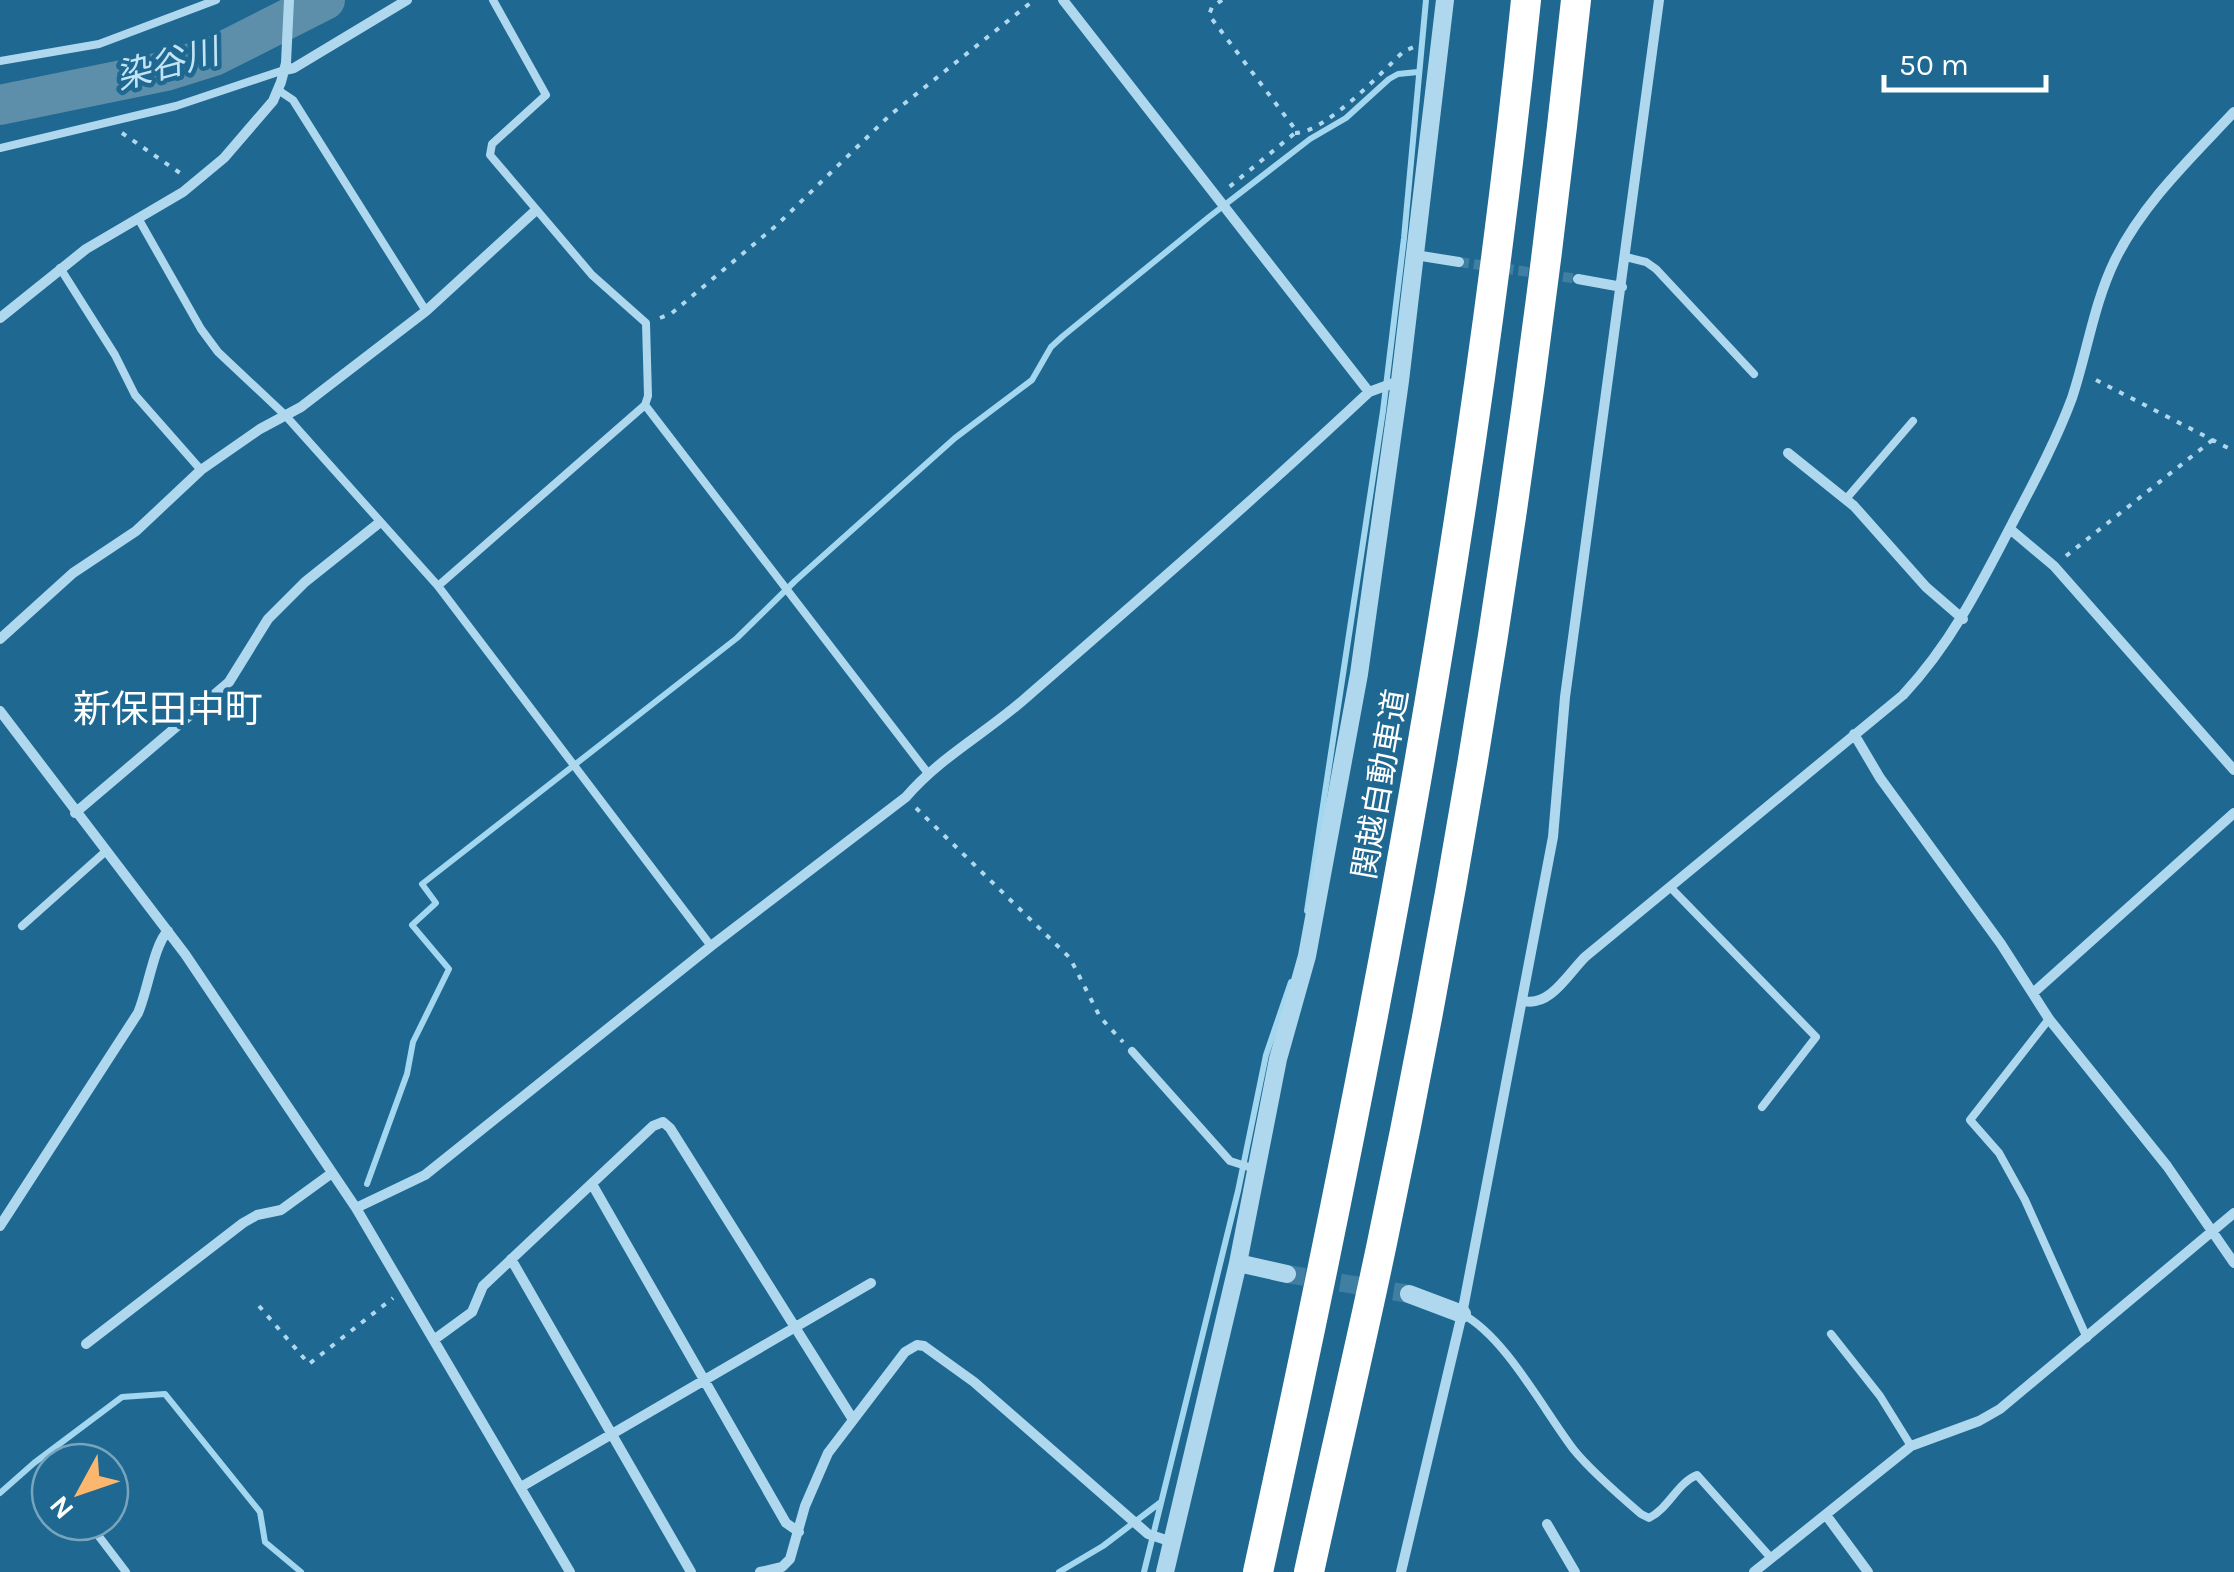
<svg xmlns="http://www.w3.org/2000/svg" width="2234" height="1572" viewBox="0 0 2234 1572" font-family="Karla,'Noto Sans JP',sans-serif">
	<rect width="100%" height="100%" fill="#1e6891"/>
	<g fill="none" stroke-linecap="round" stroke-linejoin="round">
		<!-- stream -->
		<path stroke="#a3d6ef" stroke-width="6" d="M1307,911L1383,411L1404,238L1426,0
			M367,1184L407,1074L413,1042L449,969L412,925L436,903L422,884L737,638L795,581L955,438L1032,380L1051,347L1063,336L1209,217L1310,139L1346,118L1389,79L1398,74L1418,72
			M0,1493L34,1463L122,1397L165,1394L260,1512L265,1542L301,1572
			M1059,1572L1103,1546L1161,1502
			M1144,1572L1238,1191L1266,1055L1291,982"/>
		<!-- river -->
		<path stroke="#5e8faa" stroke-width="40" d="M0,105L166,71L214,56L325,0"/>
		<!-- minor-tunnel -->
		<path stroke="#407fa2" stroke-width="10" stroke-dasharray="10 5" stroke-linecap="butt" d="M1459,262L1578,279"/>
		<!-- tertiary-tunnel -->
		<path stroke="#407fa2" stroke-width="18" stroke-dasharray="18 9" stroke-linecap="butt" d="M1287,1274L1409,1294"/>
		<!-- path -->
		<path stroke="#afd8ee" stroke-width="4" stroke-dasharray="5 8" stroke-linecap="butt" d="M1222,0L1212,7L1209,15L1295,129V133L1228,188
			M122,133L180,173
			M1295,133C1325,133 1381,73 1404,51L1414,47
			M660,318L672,313L778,224L890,115L1034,0
			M2096,380L2234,451
			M2066,556L2215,438
			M916,808L1070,958L1100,1017L1123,1042
			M259,1306L309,1364L393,1298"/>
		<!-- service -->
		<path stroke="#afd8ee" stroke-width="8" d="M0,61L99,44L216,0
			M278,90L293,100L426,311
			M0,148L176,106L284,70
			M138,218L201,329L218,352L285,415L438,586L711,946
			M1626,257L1646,262L1656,269L1754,374
			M60,268L115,355L135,395L201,470
			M645,405L927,772
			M1846,499L1913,421
			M438,586L645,405L648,396L646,323L592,275L490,155L492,144L546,95L493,0
			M1670,887L1816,1037L1762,1107
			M22,926L106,851
			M2049,1019L1970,1120L1999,1153L2025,1200L2087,1338
			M1132,1051L1230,1161L1255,1169
			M1462,1314C1505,1336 1544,1411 1574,1450C1591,1471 1620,1496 1641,1514L1649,1518C1669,1508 1677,1483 1697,1475L1771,1558
			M1831,1334L1880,1396L1911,1446
			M88,1522L126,1572"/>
		<!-- minor -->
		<path stroke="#afd8ee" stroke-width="10" d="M1063,0L1369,392L1399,381
			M285,70L294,68L407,0
			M1415,255L1459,262
			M1578,279L1622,287
			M0,318L86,249L183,192L224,158L273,101L281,82L286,63L289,0
			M1788,453L1854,506L1926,587L1963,619
			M2010,529L2054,566L2234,770
			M0,639L73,573L136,531L201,470L260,429L301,407L426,311L535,211
			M0,711L185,954L356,1208L570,1572
			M1854,734L1880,778L2001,944L2049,1019L2167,1166L2234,1263
			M75,813L229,682L268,619L305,582L379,523
			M2033,993L2234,813
			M1524,1001C1550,1007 1568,974 1585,957L1903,695C1951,644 1981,584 2013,522C2034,482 2056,441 2072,398C2087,353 2094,303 2115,260C2143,203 2191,158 2234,112
			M592,1184L786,1523L799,1532
			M356,1208L425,1175L711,946L906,797C940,757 988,732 1028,696C1143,596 1258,496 1369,392
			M0,1226L138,1013C148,990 154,944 168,931
			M511,1259L691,1572
			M435,1339L472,1312L483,1286L653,1126L663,1122L670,1128L852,1418
			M86,1344L243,1223L257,1215L281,1210L332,1173
			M521,1487L871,1283
			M1826,1515L1868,1572
			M1547,1524L1575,1572
			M760,1572L782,1567L790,1559L805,1506L828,1453L905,1352L917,1345L924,1346L974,1382L1148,1534L1172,1542
			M1401,1572L1462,1314L1553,837L1565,697L1659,0
			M1754,1572L1911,1446L1979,1421L2000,1409L2234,1213"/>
		<!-- tertiary -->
		<path stroke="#afd8ee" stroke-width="18" d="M1238,1263L1287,1274
			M1409,1294L1462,1314
			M1165,1572L1238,1263L1278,1059L1307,956L1359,674L1400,381L1445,0"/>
		<!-- motorway -->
		<path stroke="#fff" stroke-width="30" d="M1258,1572C1372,1052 1472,530 1526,0
			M1309,1572C1333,1462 1359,1353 1382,1243C1468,834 1532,416 1576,0"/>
	</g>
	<g text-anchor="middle" stroke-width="9" stroke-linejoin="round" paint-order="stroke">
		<!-- street labels -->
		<g font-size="32" fill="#fff" stroke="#1e6891">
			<text transform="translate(1380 784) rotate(-80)" y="11">関越自動車道</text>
		</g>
		<!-- water labels -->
		<g font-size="35" font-style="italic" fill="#c2e4f5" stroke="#1e6891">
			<text transform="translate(167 64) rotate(-15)" y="12">染谷川</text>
		</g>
		<!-- quarter labels -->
		<g font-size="38" fill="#fff" stroke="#1e6891">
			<text x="168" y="722">新保田中町</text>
		</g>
	</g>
	<!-- north arrow -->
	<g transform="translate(80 1492) rotate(230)"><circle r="48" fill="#1e6891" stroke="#78a4bd" stroke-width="2.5"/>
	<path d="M0-8L18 38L0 25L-18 38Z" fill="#fcb76f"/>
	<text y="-15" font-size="28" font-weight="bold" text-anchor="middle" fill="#ffffff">N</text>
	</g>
	<!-- scale -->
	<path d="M1884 75v15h162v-15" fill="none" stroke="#ffffff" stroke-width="5"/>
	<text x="1899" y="75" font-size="30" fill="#ffffff" stroke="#1e6891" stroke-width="8" paint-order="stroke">50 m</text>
</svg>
